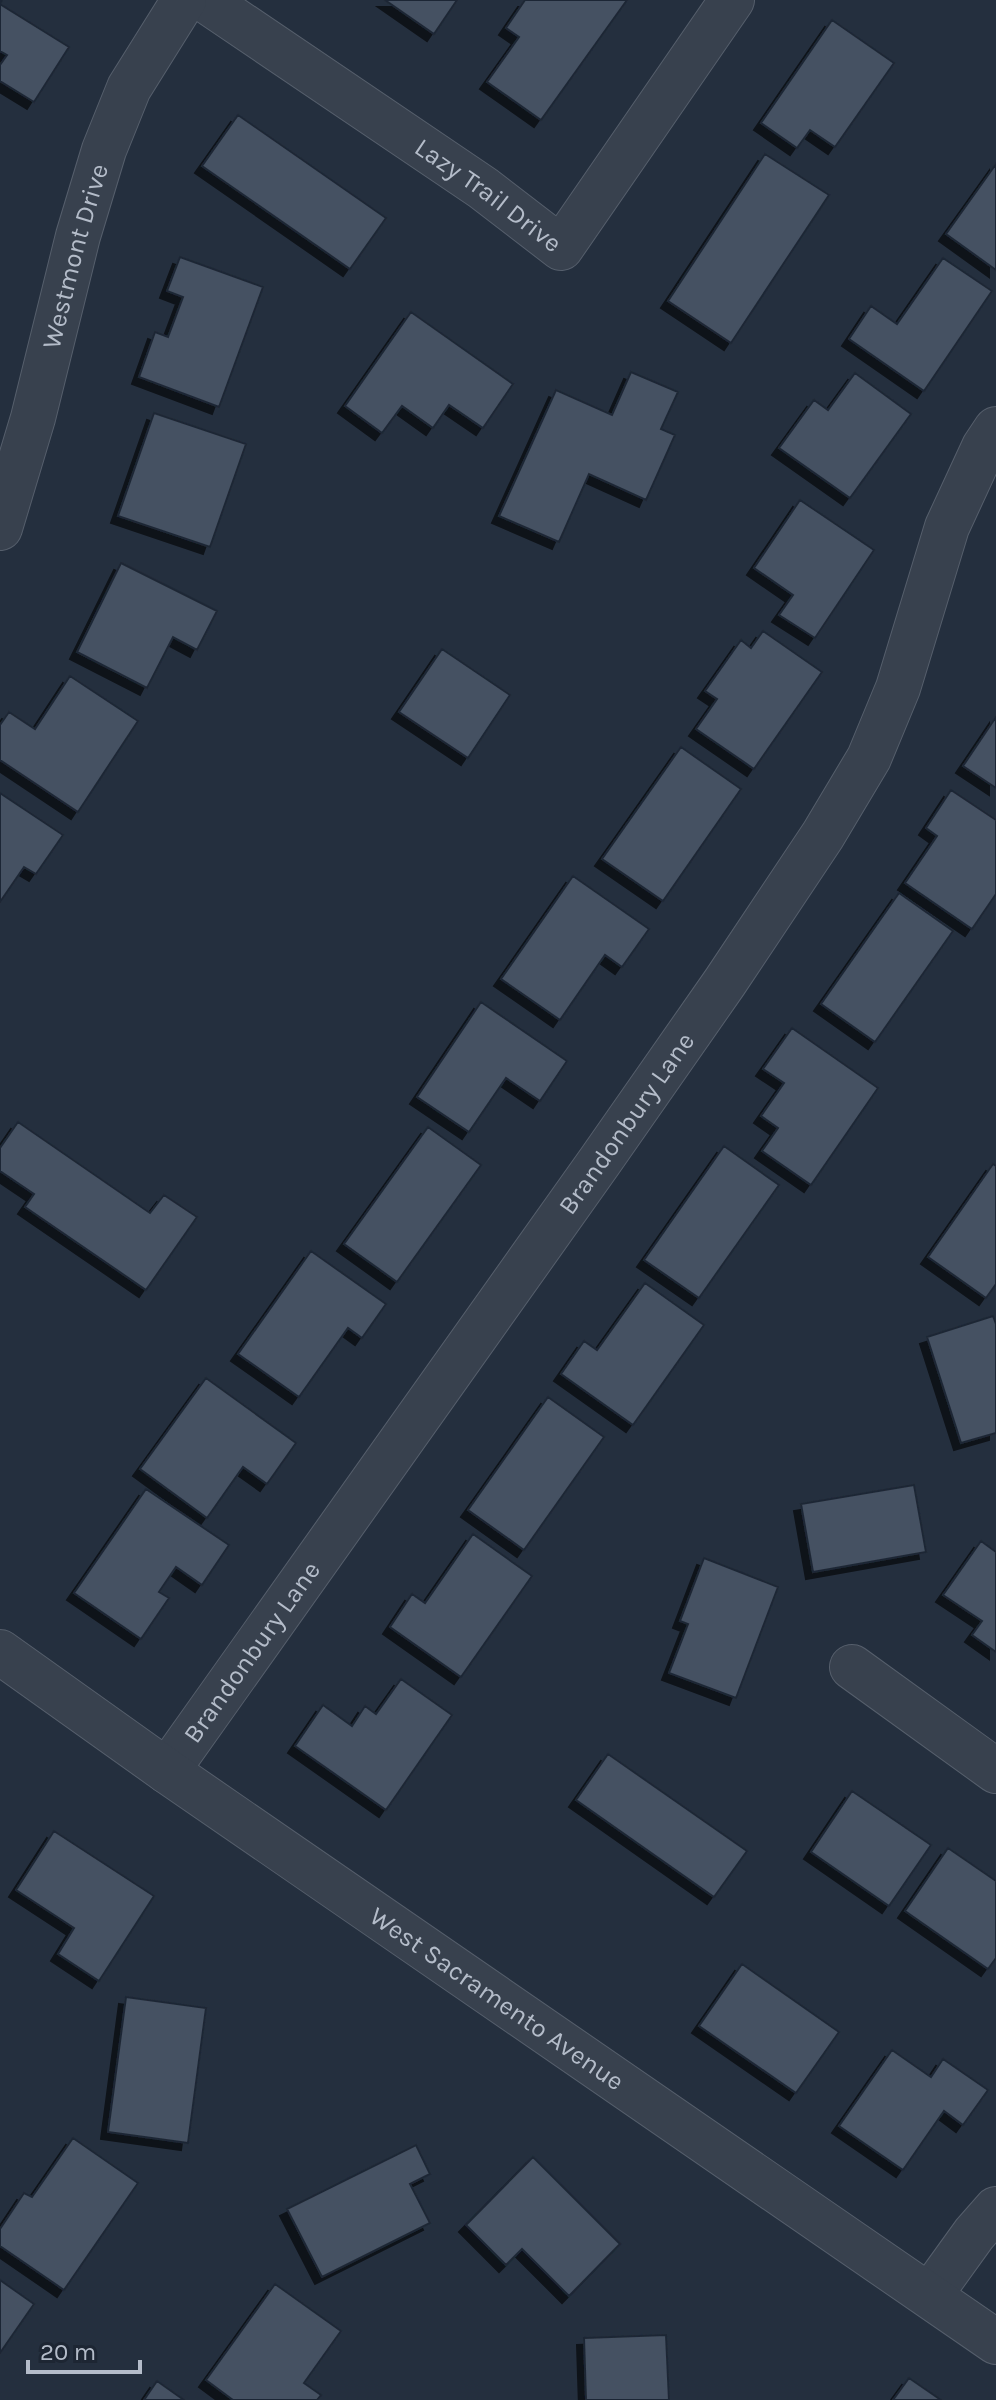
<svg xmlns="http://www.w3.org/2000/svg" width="996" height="2400" viewBox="0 0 996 2400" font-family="Karla,sans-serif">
	<defs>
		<filter id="shadow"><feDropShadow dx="-7" dy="7" stdDeviation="0" flood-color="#0009"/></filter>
	</defs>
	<rect width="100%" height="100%" fill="#242f3e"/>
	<!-- building -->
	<path fill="#455162" stroke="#1f2835" stroke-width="2" filter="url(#shadow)" d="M0,0H2L0,4L69,47L34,102L0,81V65L7,55L0,51Z
		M385,0H457L434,34Z
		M525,0H627L541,120L487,82L519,37L506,28Z
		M832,20L894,63L835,147L810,130L797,148L761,123Z
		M238,115L386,218L350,269L202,166Z
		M765,154L829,195L731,343L668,301Z
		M996,164V270L946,234Z
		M180,257L263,287L219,407L139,377L155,332L168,337L183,297L167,291Z
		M943,258L992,291L924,391L849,339L871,306L897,324Z
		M411,312L513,384L483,428L449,405L433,428L402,406L382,433L345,406Z
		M631,372L678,392L661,429L675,435L646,500L589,474L559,542L499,516L556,390L612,415Z
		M855,373L911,414L850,498L779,448L814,400L828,410Z
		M154,413L246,444L210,547L118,516Z
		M800,500L874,550L815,638L779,615L793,595L754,568Z
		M121,563L217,611L197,650L173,637L147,688L77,652Z
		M763,631L822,672L754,769L696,729L717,699L705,691L741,640L751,648Z
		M442,649L510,695L468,758L399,712Z
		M70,676L138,721L78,812L0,760V725L9,712L35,729Z
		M996,717V788L963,766Z
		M681,747L741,789L663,901L602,859Z
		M951,790L996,820V894L972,929L905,883L937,836L926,828Z
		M0,793L63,835L36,874L24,867L0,902Z
		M573,876L649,929L622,967L605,955L560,1020L501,979Z
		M899,893L953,931L875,1042L821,1004Z
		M481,1002L567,1061L540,1101L506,1078L469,1132L417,1097Z
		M792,1028L878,1088L811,1185L762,1151L778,1128L761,1116L784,1083L763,1069Z
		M18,1122L150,1213L164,1195L197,1217L146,1290L25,1207L34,1194L0,1171V1148Z
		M428,1127L481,1165L397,1282L344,1244Z
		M724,1146L779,1185L699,1298L644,1260Z
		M993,1164L996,1166V1284L986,1298L928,1257Z
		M311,1251L386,1304L362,1338L348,1328L299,1397L238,1354Z
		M645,1283L704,1325L633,1425L561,1374L584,1341L597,1350Z
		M993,1316L996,1324V1433L961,1443L927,1337Z
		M206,1378L296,1443L267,1484L243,1467L207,1518L140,1469Z
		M548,1397L604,1437L524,1550L468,1510Z
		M914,1485L926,1552L813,1572L801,1504Z
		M146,1489L229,1545L202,1585L176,1567L159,1592L169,1598L141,1639L74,1593Z
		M473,1534L532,1576L461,1677L390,1627L412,1594L425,1603Z
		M981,1541L996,1552V1652L972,1635L982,1621L943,1595Z
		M704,1558L778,1587L736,1698L669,1673L688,1624L680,1621Z
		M401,1679L452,1715L386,1810L295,1746L323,1705L352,1726L365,1706L376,1714Z
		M608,1754L747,1851L714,1897L576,1800Z
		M852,1791L931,1845L889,1906L811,1852Z
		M54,1831L154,1896L99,1981L58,1954L74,1928L16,1890Z
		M948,1848L996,1881V1958L988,1969L905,1911Z
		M742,1964L839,2032L796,2093L699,2026Z
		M126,1997L206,2008L188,2143L108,2132Z
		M892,2050L931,2077L943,2059L988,2090L963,2125L944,2111L903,2170L839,2126Z
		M73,2138L138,2183L64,2290L0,2246V2229L24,2193L32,2197Z
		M416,2145L430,2174L410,2184L430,2223L322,2277L287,2209Z
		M533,2157L620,2244L569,2296L522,2249L506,2265L466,2225Z
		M0,2280L34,2304L0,2353Z
		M275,2284L341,2331L304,2383L321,2395L317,2400H233L206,2380Z
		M666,2335L669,2400H586L584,2338Z
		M909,2378L941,2400H893Z
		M157,2381L184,2400H144Z"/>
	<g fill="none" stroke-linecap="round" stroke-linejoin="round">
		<defs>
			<g id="minor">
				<path id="s1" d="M205,0L483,188L561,248L732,0"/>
				<path id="s2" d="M0,528L33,418L78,236L104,150L129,88L184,0"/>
				<path d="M852,1667L996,1771"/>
				<path id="s3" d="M167,1771L600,1161L725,982L823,835L869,758L898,688L947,527L984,447L996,429"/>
				<path d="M930,2295L974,2234L996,2209"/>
			</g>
			<g id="tertiary">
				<path id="s4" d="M0,1652L167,1771L996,2342"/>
			</g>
		</defs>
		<!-- minor casing -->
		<use href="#minor" stroke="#565f6c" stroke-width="46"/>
		<!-- tertiary casing -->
		<use href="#tertiary" stroke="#565f6c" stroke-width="46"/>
		<!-- minor -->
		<use href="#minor" stroke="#38414e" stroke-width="44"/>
		<!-- tertiary -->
		<use href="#tertiary" stroke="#38414e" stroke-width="44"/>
	</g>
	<g text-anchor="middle" stroke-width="7" stroke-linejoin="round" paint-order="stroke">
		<!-- street labels -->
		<g font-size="26" fill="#b4bcc9" stroke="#1d2633">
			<text dy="9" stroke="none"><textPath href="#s1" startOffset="344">Lazy Trail Drive</textPath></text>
			<text dy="9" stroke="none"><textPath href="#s2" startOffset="282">Westmont Drive</textPath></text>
			<text dy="9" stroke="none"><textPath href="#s3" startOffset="794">Brandonbury Lane</textPath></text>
			<text dy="9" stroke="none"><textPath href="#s3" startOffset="146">Brandonbury Lane</textPath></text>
			<text dy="9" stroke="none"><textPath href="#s4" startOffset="606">West Sacramento Avenue</textPath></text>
		</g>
	</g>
	<!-- scale -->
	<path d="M28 2360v12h112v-12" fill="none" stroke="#b4bcc9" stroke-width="4"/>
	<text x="40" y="2360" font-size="24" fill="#b4bcc9" stroke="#1d2633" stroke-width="6" paint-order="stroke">20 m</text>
</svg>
